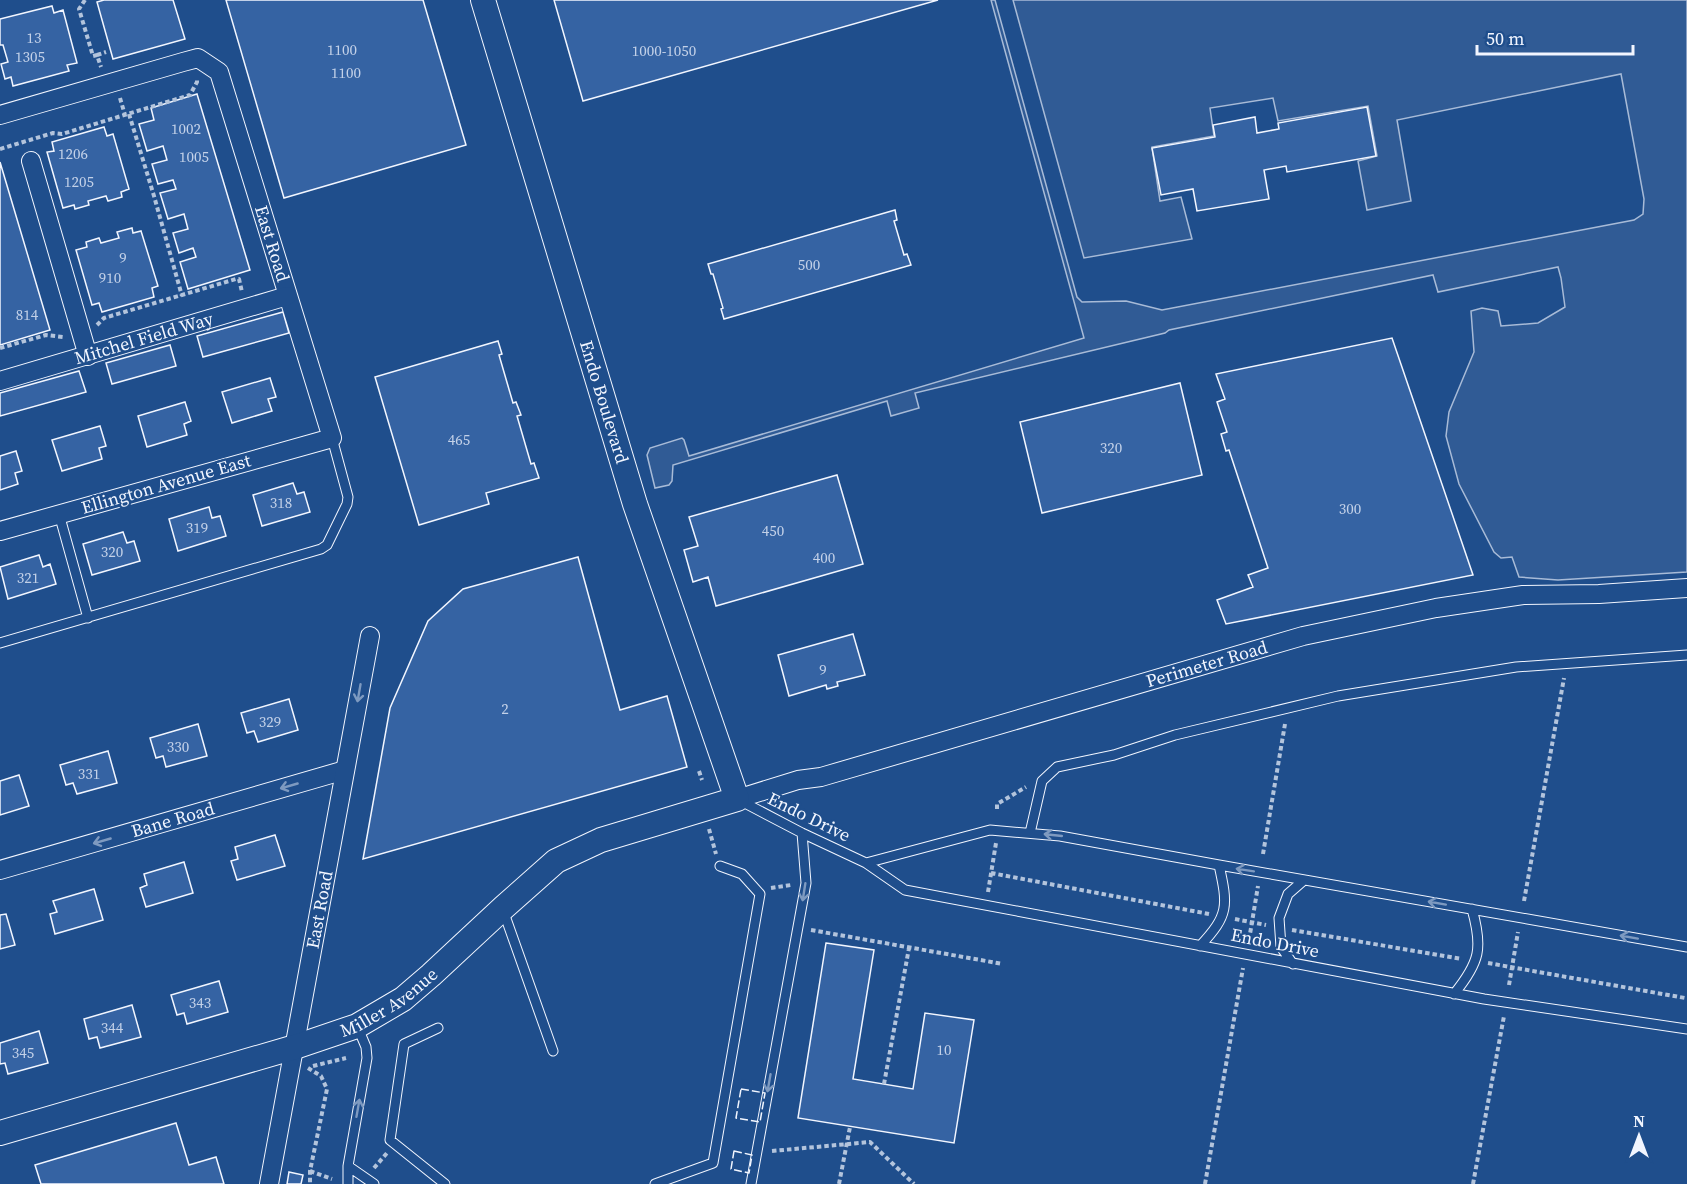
<svg xmlns="http://www.w3.org/2000/svg" width="1687" height="1184" viewBox="0 0 1687 1184" font-family="'Source Serif 4',serif">
	<rect width="100%" height="100%" fill="#1f4e8c"/>
	<!-- green -->
	<path fill="#305b95" stroke="#a8bbd7" stroke-width="1.5" d="M991,0H995L1077,297L1082,302L1126,301L1162,310L1634,220L1643,214L1644,199L1621,74L1397,120L1411,201L1367,210L1358,161L1377,156L1368,106L1278,121L1273,98L1210,108L1214,136L1152,147L1160,201L1181,197L1192,239L1084,258L1013,0H1687V572L1558,580L1519,577L1512,557L1501,558L1494,552L1459,484L1446,436L1449,412L1474,352L1471,311L1482,308L1498,311L1501,326L1538,323L1565,307L1561,278L1558,267L1438,292L1433,275L1169,330L1165,333L915,393L919,408L891,416L887,401L673,465L672,481L669,485L655,488L647,455L650,448L682,438L684,440L689,456L1084,338Z"/>
	<!-- building -->
	<path fill="#3563a3" stroke="#f2f6ff" stroke-width="1.5" d="M104,0H173L185,39L113,59L97,2Z
		M226,0H423L466,145L284,198Z
		M554,0H938L583,101Z
		M52,6L54,13L63,10L77,63L67,65L69,71L13,86L11,77L5,79L1,64L8,62L3,45H0V19Z
		M197,94L250,270L188,289L180,262L196,257L193,248L179,253L173,233L188,229L184,214L168,219L160,193L176,189L173,180L158,184L152,164L167,160L163,146L147,151L139,124L154,120L151,108Z
		M1367,107L1376,156L1287,172L1286,166L1264,170L1269,199L1197,211L1193,189L1161,195L1152,148L1215,137L1213,125L1255,117L1257,133L1279,129L1278,123Z
		M104,127L107,136L113,134L129,189L121,192L122,197L108,201L106,196L88,201L89,205L75,209L74,205L63,208L47,152L54,151L52,142Z
		M0,162L50,330L0,345Z
		M895,210L897,220L894,221L904,255L907,254L911,265L724,319L721,309L723,308L713,274H711L708,264Z
		M132,228L133,233L141,231L158,286L152,288L154,297L102,312L99,303L92,305L76,250L87,247L86,242L99,238L101,243L119,238L117,232Z
		M283,312L289,333L203,357L197,336Z
		M1392,338L1473,575L1226,624L1217,600L1253,587L1248,575L1268,568L1229,450L1226,451L1221,434L1227,432L1217,402L1225,399L1216,374Z
		M498,341L502,354L499,355L513,403L516,402L521,415L517,416L531,464L534,463L539,478L486,493L489,504L419,525L375,377Z
		M170,345L176,366L112,384L106,363Z
		M79,371L86,392L0,416V393Z
		M270,378L276,397L268,399L272,411L232,423L222,392Z
		M1180,383L1202,475L1042,513L1020,422Z
		M185,402L191,421L184,424L187,435L147,447L138,416Z
		M100,426L106,446L99,448L102,459L62,471L52,440Z
		M16,451L22,471L15,473L18,484L0,490V456Z
		M837,475L863,564L716,606L708,577L693,582L684,550L698,546L689,517Z
		M293,483L297,494L304,492L310,512L262,526L253,495Z
		M209,507L212,518L220,516L226,536L178,551L169,519Z
		M123,532L127,543L134,541L140,561L92,575L83,544Z
		M39,555L43,567L50,564L56,584L8,599L0,567Z
		M578,557L620,710L667,696L687,767L363,859L390,708L428,621L463,589Z
		M853,634L865,675L837,682L838,686L827,689L826,685L789,696L778,655Z
		M289,699L298,730L258,742L254,731L247,733L241,713Z
		M198,724L207,756L166,767L163,756L156,758L150,738Z
		M108,751L117,783L77,794L73,783L66,785L60,765Z
		M19,775L29,806L0,815V781Z
		M275,835L285,866L237,880L231,861L238,859L235,847Z
		M184,862L193,893L146,907L140,888L147,885L144,874Z
		M94,889L103,920L55,934L50,914L57,912L53,901Z
		M6,914L15,945L0,949V915Z
		M826,943L874,950L853,1079L913,1089L925,1013L974,1020L954,1143L798,1118Z
		M219,981L228,1012L187,1024L184,1013L177,1015L171,995Z
		M132,1005L141,1037L100,1048L97,1037L89,1039L84,1019Z
		M39,1031L48,1063L8,1074L5,1063L0,1064V1043Z
		M176,1123L189,1165L216,1157L224,1184H41L35,1165Z
		M289,1172L303,1175L301,1184H287Z"/>
	<g fill="none" stroke-linecap="round" stroke-linejoin="round">
		<defs>
			<path id="service" d="M59,514L88,618
				M0,643L321,549L327,545L347,504L348,497L332,438
				M739,800L802,833L866,863L905,890L1484,999L1687,1029
				M1030,833L1042,781L1057,767L1114,755L1175,735L1338,696L1516,667L1687,655
				M866,863L990,830L1060,836L1219,865L1687,947
				M503,910L553,1051
				M1200,946C1229,915 1228,906 1219,865
				M1293,964L1281,947L1279,918L1288,894L1304,880
				M1454,994C1480,962 1483,948 1472,909
				M438,1028L404,1044L390,1140L445,1184
				M348,1166L374,1184
				M348,1184V1166L367,1058L366,1047L358,1028
				M655,1184L713,1163L760,894L742,874L720,866
				M751,1184L806,883L802,833"/>
			<g id="minor">
				<path id="s1" d="M0,115L183,62L198,58L219,72L332,438L0,531"/>
				<path d="M31,161L88,356"/>
				<path id="s2" d="M0,381L287,296"/>
				<path id="s3" d="M737,799L798,780L821,777L1303,636L1436,608L1523,595L1599,594L1687,588"/>
				<path id="s4" d="M0,870L345,770"/>
				<path id="s5" d="M269,1184L370,636"/>
			</g>
			<g id="tertiary">
				<path id="s6" d="M0,1133L295,1047L357,1026L403,999L431,975L503,908L556,861L601,840L737,799L635,504L483,0"/>
			</g>
		</defs>
		<!-- service casing -->
		<use href="#service" stroke="#f2f6ff" stroke-width="11"/>
		<!-- minor casing -->
		<use href="#minor" stroke="#f2f6ff" stroke-width="20"/>
		<!-- tertiary casing -->
		<use href="#tertiary" stroke="#f2f6ff" stroke-width="26"/>
		<!-- path -->
		<path stroke="#b3c4dc" stroke-width="4" stroke-dasharray="4.5 3" stroke-linecap="butt" d="M85,0L79,9L93,56L97,55L101,67
			M97,55L106,52
			M120,98L125,115
			M129,114L154,196L182,296
			M0,149L53,133L62,134L190,95L197,82V78
			M97,325L104,318L236,279H239L242,292
			M0,348L46,335L63,337
			M699,771L702,780
			M997,809V804L1026,787
			M709,829L716,854
			M1263,854L1285,724
			M991,873L1209,914
			M771,888L791,885
			M988,892L996,843
			M1524,901L1564,678
			M1235,919L1266,925
			M811,930L1003,964
			M1292,930L1462,959
			M1249,940L1258,886
			M1488,963L1685,998
			M1509,985L1518,932
			M313,1066L346,1058
			M308,1068L321,1076L327,1089L310,1171V1184
			M884,1084L909,948
			M772,1151L870,1142L914,1184
			M374,1168L387,1153
			M310,1171L332,1179
			M839,1184L850,1127
			M1205,1184L1243,968
			M1473,1184L1504,1016"/>
		<!-- service -->
		<use href="#service" stroke="#1f4e8c" stroke-width="9"/>
		<!-- minor -->
		<use href="#minor" stroke="#1f4e8c" stroke-width="18"/>
		<!-- tertiary -->
		<use href="#tertiary" stroke="#1f4e8c" stroke-width="24"/>
		<!-- fence -->
		<path stroke="#f2f6ff" stroke-width="1.5" stroke-dasharray="8 3" stroke-linecap="butt" d="M741,1089L765,1093L760,1122L736,1118Z
			M734,1151L752,1155L749,1173L731,1169Z"/>
	</g>
	<!-- one-way arrows -->
	<defs><path id="oneway-shaft" d="M-6 0H5M1.5-3L5.5 0L1.5 3" fill="none" stroke-width="1.6" stroke-linecap="round" stroke-linejoin="round" transform="scale(1.5)"/></defs>
	<g stroke="#7e9ac0">
		<use href="#oneway-shaft" transform="translate(359 693) rotate(100)"/>
		<use href="#oneway-shaft" transform="translate(289 786) rotate(164)"/>
		<use href="#oneway-shaft" transform="translate(1053 835) rotate(-174)"/>
		<use href="#oneway-shaft" transform="translate(102 841) rotate(164)"/>
		<use href="#oneway-shaft" transform="translate(1245 870) rotate(-171)"/>
		<use href="#oneway-shaft" transform="translate(804 892) rotate(99)"/>
		<use href="#oneway-shaft" transform="translate(1437 903) rotate(-170)"/>
		<use href="#oneway-shaft" transform="translate(1629 937) rotate(-170)"/>
		<use href="#oneway-shaft" transform="translate(769 1083) rotate(100)"/>
		<use href="#oneway-shaft" transform="translate(358 1108) rotate(-80)"/>
	</g>
	<g text-anchor="middle" stroke-width="4.5" stroke-linejoin="round" paint-order="stroke">
		<!-- number labels -->
		<g font-size="15" fill="#c3d1e8">
			<text x="34" y="43">13</text>
			<text x="342" y="55">1100</text>
			<text x="664" y="56">1000-1050</text>
			<text x="30" y="62">1305</text>
			<text x="346" y="78">1100</text>
			<text x="186" y="134">1002</text>
			<text x="73" y="159">1206</text>
			<text x="194" y="162">1005</text>
			<text x="79" y="187">1205</text>
			<text x="123" y="263">9</text>
			<text x="809" y="270">500</text>
			<text x="110" y="283">910</text>
			<text x="27" y="320">814</text>
			<text x="459" y="445">465</text>
			<text x="1111" y="453">320</text>
			<text x="281" y="508">318</text>
			<text x="1350" y="514">300</text>
			<text x="197" y="533">319</text>
			<text x="773" y="536">450</text>
			<text x="112" y="557">320</text>
			<text x="824" y="563">400</text>
			<text x="28" y="583">321</text>
			<text x="823" y="675">9</text>
			<text x="505" y="714">2</text>
			<text x="270" y="727">329</text>
			<text x="178" y="752">330</text>
			<text x="89" y="779">331</text>
			<text x="200" y="1008">343</text>
			<text x="112" y="1033">344</text>
			<text x="944" y="1055">10</text>
			<text x="23" y="1058">345</text>
		</g>
		<!-- street labels -->
		<g font-size="18" fill="#f2f6ff" stroke="#1f4e8c">
			<text dy="6" stroke="none"><textPath href="#s1" startOffset="411">East Road</textPath></text>
			<text dy="6" stroke="none"><textPath href="#s2" startOffset="150">Mitchel Field Way</textPath></text>
			<text transform="translate(604 402) rotate(73)" y="6">Endo Boulevard</text>
			<text transform="translate(166 484) rotate(-16)" y="6">Ellington Avenue East</text>
			<text dy="6" stroke="none"><textPath href="#s3" startOffset="489">Perimeter Road</textPath></text>
			<text transform="translate(809 817) rotate(26)" y="6">Endo Drive</text>
			<text dy="6" stroke="none"><textPath href="#s4" startOffset="180">Bane Road</textPath></text>
			<text dy="6" stroke="none"><textPath href="#s5" startOffset="279">East Road</textPath></text>
			<text transform="translate(1275 943) rotate(11)" y="6">Endo Drive</text>
			<text dy="6" stroke="none"><textPath href="#s6" startOffset="412">Miller Avenue</textPath></text>
		</g>
	</g>
	<!-- north arrow -->
	<g transform="translate(1639 1136)" stroke="#1f4e8c" stroke-width="4.5" paint-order="stroke">
	<path d="M0-4.5L10 22L0 15L-10 22Z" fill="#f2f6ff"/>
	<text y="-9" font-size="16" font-weight="bold" text-anchor="middle" fill="#f2f6ff">N</text>
	</g>
	<!-- scale -->
	<path d="M1477 45v9h156v-9" fill="none" stroke="#f2f6ff" stroke-width="3"/>
	<text x="1486" y="45" font-size="18" fill="#f2f6ff" stroke="#1f4e8c" stroke-width="4.5" paint-order="stroke">50 m</text>
</svg>
